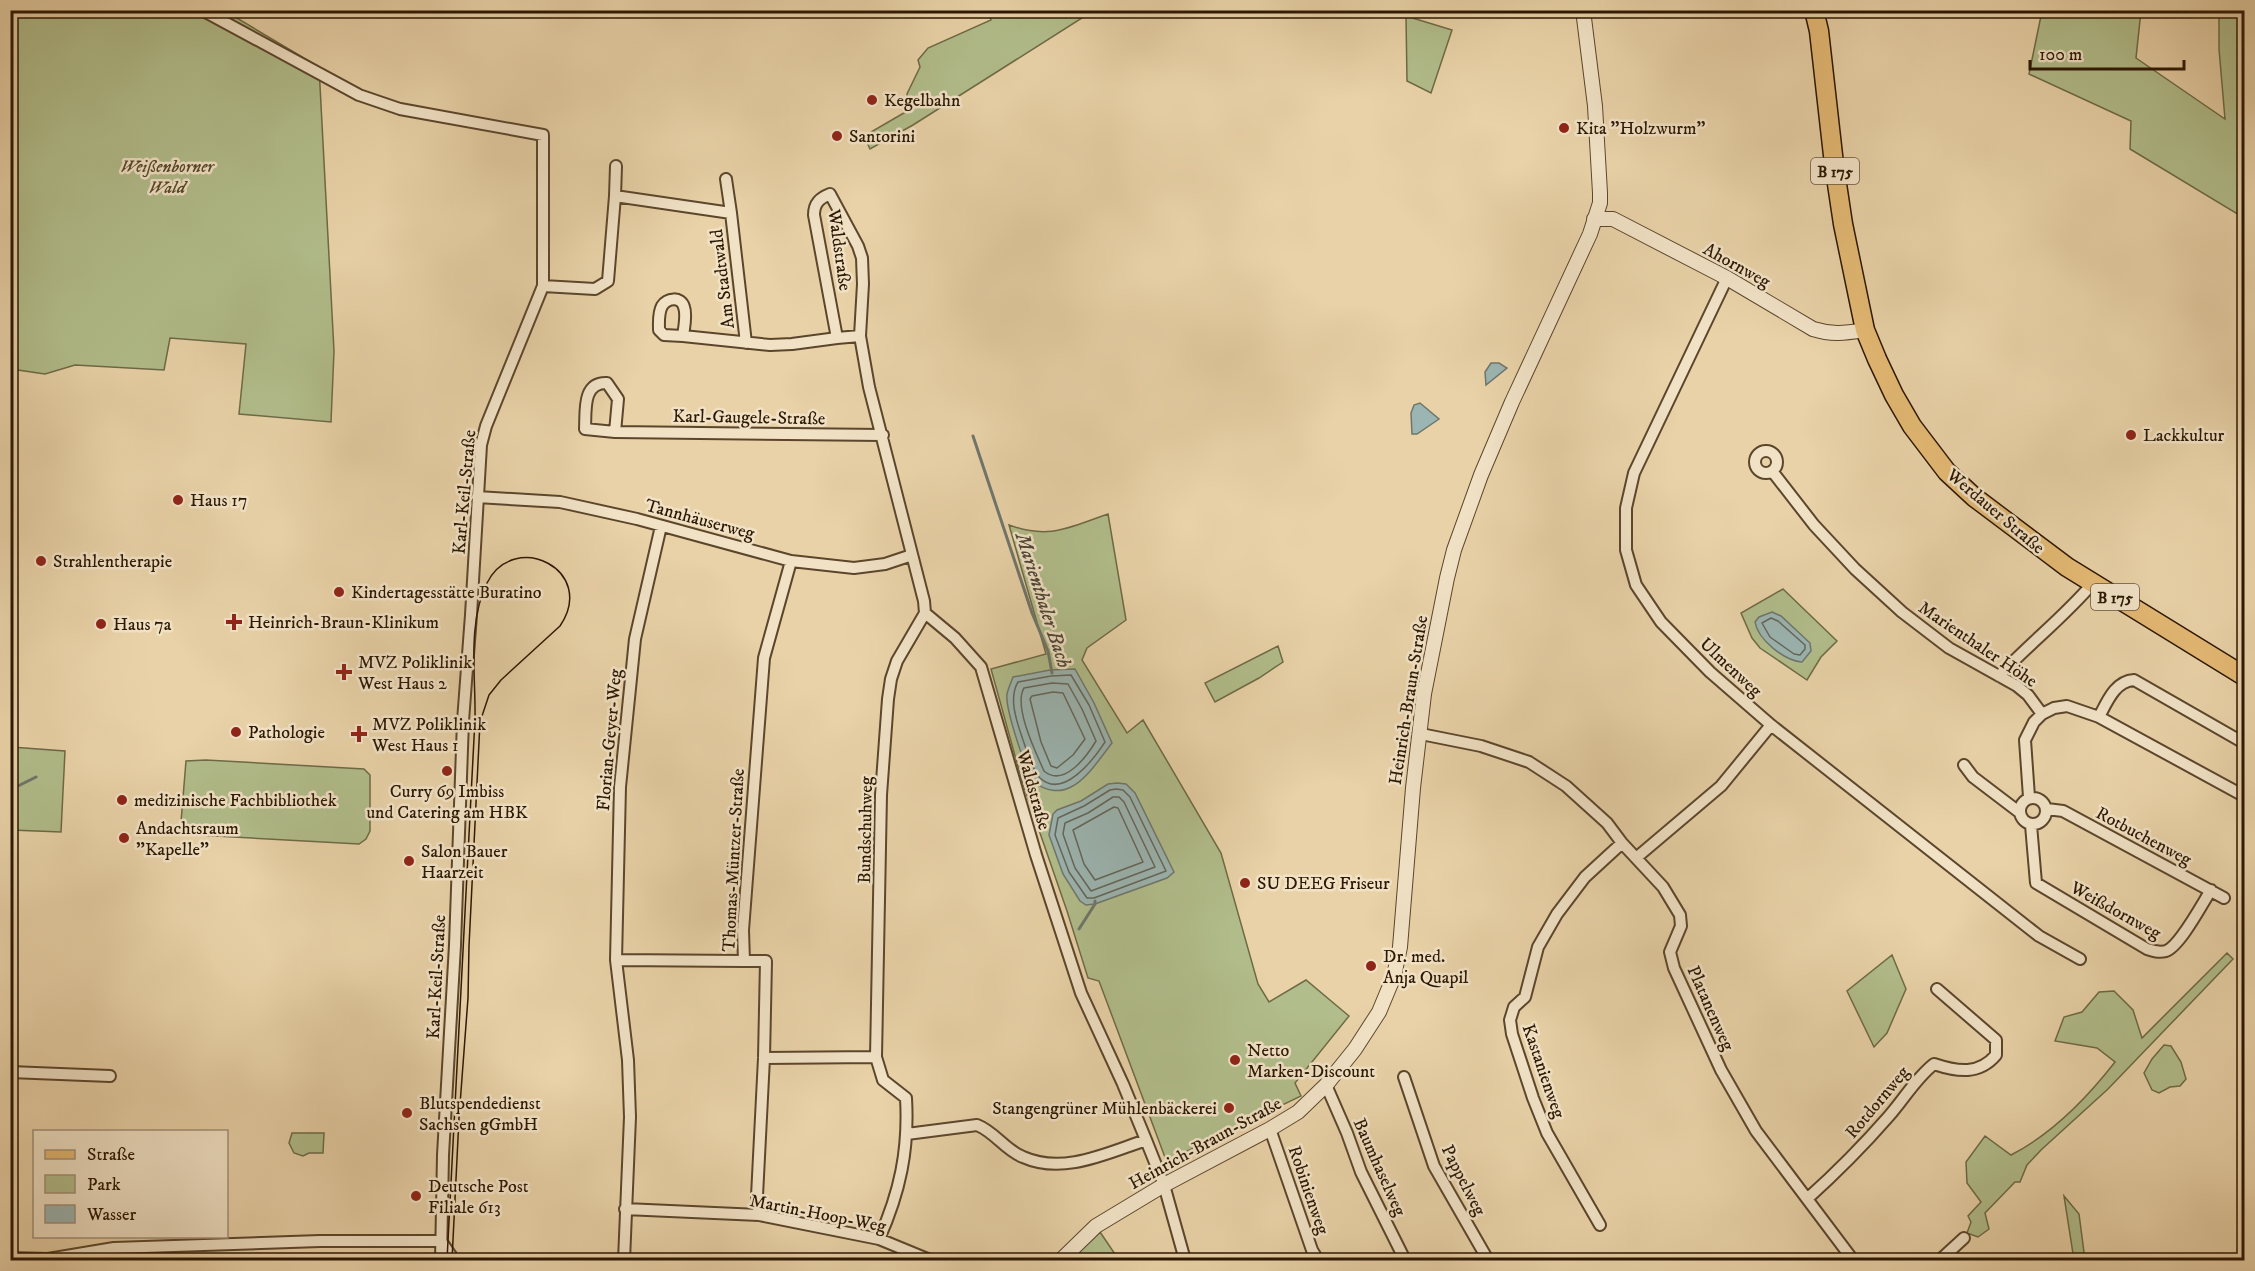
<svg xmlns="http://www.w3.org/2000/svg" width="2255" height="1271" viewBox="0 0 2255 1271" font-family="'IM FELL DW Pica',serif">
	<rect width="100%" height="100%" fill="#e9d2a8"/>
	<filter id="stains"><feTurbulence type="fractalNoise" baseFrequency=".00333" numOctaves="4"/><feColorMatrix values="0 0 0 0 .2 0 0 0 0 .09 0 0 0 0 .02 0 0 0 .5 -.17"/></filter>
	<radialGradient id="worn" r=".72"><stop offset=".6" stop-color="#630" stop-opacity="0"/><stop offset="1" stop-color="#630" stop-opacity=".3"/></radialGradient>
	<!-- green -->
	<path fill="#b1bd8b" stroke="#6e6a46" stroke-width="1.5" d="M10,11H225L319,67L334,351L331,422L239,414L246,344L170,338L164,370L75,365L45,374L11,369Z
		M986,11H1093L913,125L870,149L864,136L909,110L907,94L920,67L918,60L928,48L991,20Z
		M2042,11H2141L2136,58L2225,119L2219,49V11H2244V218L2130,149L2131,121L2029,74Z
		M1406,16L1452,30L1431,93L1407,81Z
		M1108,514L1126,620L1087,648L1082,660L1127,733L1143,720L1221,853L1258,984L1269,1002L1306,980L1349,1016L1295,1083L1301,1096L1169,1160H1166L1099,981L1088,978L1067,911L1022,781L991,669L1046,654L1009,525C1050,540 1069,527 1108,514Z
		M1783,589L1837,641L1821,657L1807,680L1760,648L1752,638L1741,613Z
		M1278,646L1283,662L1259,678L1215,702L1205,683Z
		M11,747L65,751L61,832L11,830Z
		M206,760L364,769L370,775V831L366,839L359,844L180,834L186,761Z
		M2227,953L2233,959L2108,1089L2041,1150L2027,1165L2020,1182H2015L1985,1213L1989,1229L1978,1237L1967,1233L1971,1222L1968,1216L1981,1202L1967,1183L1966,1162L1985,1136L2011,1155C2052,1134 2087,1098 2115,1062L2097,1048L2055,1041L2064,1017L2082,1012L2099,992L2114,991L2133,1010L2142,1038Z
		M1892,955L1906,989L1887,1033L1874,1047L1847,991Z
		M2164,1045L2171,1046L2181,1062L2186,1079L2180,1086L2170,1087L2159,1093L2152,1090L2144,1073L2152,1059Z
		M292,1133H324L323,1153H309L303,1156L294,1153L289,1143Z
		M2064,1196L2079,1214L2085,1260H2074Z
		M1100,1232L1119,1260H1071Z"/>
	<!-- water -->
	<path fill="#9bb5b2" stroke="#6f766c" stroke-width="1.5" d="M1491,363H1499L1507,368L1486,385L1485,372Z
		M1420,403L1439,419L1417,434H1412L1411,413L1414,405Z
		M1772,612L1781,616L1810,643L1811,651L1802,662C1785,661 1758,640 1755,622L1759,617Z
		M1075,669L1094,703L1112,743C1101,757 1087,779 1071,787C1060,793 1045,791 1036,783C1026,774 1005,708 1007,694C1008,689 1011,682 1013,677L1050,670Z
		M1117,783L1126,784L1135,793L1174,872L1167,878L1095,904L1086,905L1080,901L1063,874L1049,835L1053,814L1057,810L1081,801L1108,784Z"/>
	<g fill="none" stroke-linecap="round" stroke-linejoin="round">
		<!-- shore -->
		<path stroke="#64665a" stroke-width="1.5" d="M1771,618L1778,621L1805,645V649L1800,655L1794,654L1770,637L1762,623Z
			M1071,675L1089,705L1105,742C1094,759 1063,800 1040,778C1032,770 1027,751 1023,740C1017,722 1008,699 1018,682L1051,676Z
			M1052,683L1068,684L1082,709L1096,741C1087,756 1064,788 1044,771C1036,753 1013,706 1024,688Z
			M1053,692L1063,693L1085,739L1073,755L1057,768L1051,766L1041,742L1030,699L1032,696Z
			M1116,789L1123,790L1130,797L1166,871L1094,898H1087L1069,872L1055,835L1058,818L1084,806L1110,790Z
			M1113,797H1119L1124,802L1155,867L1091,891L1075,868L1063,834L1065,823L1088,813Z
			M1114,807L1118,808L1143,862L1095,880L1084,864L1073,830Z"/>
		<!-- stream -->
		<path stroke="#6f766c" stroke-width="3" d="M973,436L1032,613L1048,651L1052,673
			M10,790L36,777
			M1079,929L1095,904V901"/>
		<defs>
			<path id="minor" d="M202,10L359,95L400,109L543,135V286L486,426L481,445L471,615L463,721L455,945L443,1155L441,1260
				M726,179L731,213
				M615,196L616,166
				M1727,278L1634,473L1626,508V550L1636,585L1661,622L1710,672L1771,725L2039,936L2080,959
				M543,286L595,289L608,281L615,196L731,213L746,343
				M683,336L664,335L659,330C659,323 658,313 662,306C667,298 681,296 684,307C687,315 684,328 683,336L770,345L792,344L837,338
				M860,336L837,338L814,215C814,203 820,198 830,194L858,246L862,258L863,284L860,336L869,387L924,601L925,613L955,638L981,667L1036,855L1081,993L1123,1084L1146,1140L1164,1185L1185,1260
				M615,432L618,399L607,383C582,382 586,411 585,429L615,432L883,435
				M1755 462a11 11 0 1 1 22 0a11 11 0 1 1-22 0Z
				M1772,471L1814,525L1855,569L1902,612L1949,648L2017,686L2028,695L2042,714
				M477,497L560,502L637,519L791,561L854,568L885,564L912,555
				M1999,676C2029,644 2064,617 2093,583
				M2099,717C2107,702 2115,681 2134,680L2244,743
				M1421,734L1481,746L1529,762L1566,786L1607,823L1622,843L1663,887L1680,915L1681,926L1670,952L1674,968L1721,1070L1756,1131L1853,1260
				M1964,765L1973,777L2019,812
				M2029,797L2025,740L2034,722L2042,714L2054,708L2067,706L2099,717L2244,796
				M2020 811a13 13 0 1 1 26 0a13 13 0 1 1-26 0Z
				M2047,809L2063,811L2224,898
				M2031,825L2036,883L2147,949C2153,951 2159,953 2166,951C2180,946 2202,904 2211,890
				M1636,858L1721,786L1771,725
				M616,960L744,961
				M764,1058L876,1057
				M10,1072L110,1076
				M1404,1077L1434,1166L1488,1260
				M1326,1085L1347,1133L1361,1172L1405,1260
				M1270,1129L1312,1250L1318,1260
				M907,1134L977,1125C995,1132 1005,1150 1023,1157C1063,1175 1107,1153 1146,1140
				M1807,1199C1837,1172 1862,1147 1889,1116C1904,1099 1916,1078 1934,1064C1958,1072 1979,1075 1996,1055V1040L1937,989
				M625,1209L759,1215L879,1239L930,1260
				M759,1215L757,1196L764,1058L766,961H744L743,930L764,658L791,561
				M1600,1225L1547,1133L1533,1098L1512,1034L1510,1020L1514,1007L1525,997L1538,947L1557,914L1585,877L1622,843
				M879,1239C900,1192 909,1150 906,1098L883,1080L876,1057L881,795L888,699L891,679L897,661L925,613
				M441,1241L454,1260
				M10,1258L48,1259L114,1248L320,1241H441
				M624,1260L630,1117L628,1060L616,960L620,787L635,639L661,526
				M1940,1260L1964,1238"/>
			<path id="tertiary" d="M1594,219H1613L1727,278L1813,329C1832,335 1845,333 1865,330
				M1061,1260L1096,1226L1164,1185L1270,1129L1298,1112L1326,1085L1355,1049L1379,1012L1394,976L1400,947L1413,788L1424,694L1447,578L1454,550L1481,475L1512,402L1590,234L1600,203V193L1595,106L1583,10"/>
			<path id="primary" d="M1814,10L1819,31L1834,164L1843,224L1865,330L1877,359L1894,395L1912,426L1947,472L1974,497L2067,567L2244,676"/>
		</defs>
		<!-- minor casing -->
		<use href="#minor" stroke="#5b462c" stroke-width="14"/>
		<!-- tertiary casing -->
		<use href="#tertiary" stroke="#5b462c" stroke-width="16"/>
		<!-- primary casing -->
		<use href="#primary" stroke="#2c1702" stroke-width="21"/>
		<!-- minor -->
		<use href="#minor" stroke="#f1e2c6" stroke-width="10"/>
		<!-- tertiary -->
		<use href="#tertiary" stroke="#f1e2c6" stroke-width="14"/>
		<!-- primary -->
		<use href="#primary" stroke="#e4b974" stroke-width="18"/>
		<!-- tram -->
		<path stroke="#2c1702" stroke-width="1.5" d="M447,1260L475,719C476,677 467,623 487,583C514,529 598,570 560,626L501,680L489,695L480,722L469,946L468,998L459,1118L452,1260"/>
	</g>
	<!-- markers -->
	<g fill="#8f2418" stroke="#f1e2c6" stroke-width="2">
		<circle cx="872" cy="100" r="6"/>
		<circle cx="1564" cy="128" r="6"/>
		<circle cx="837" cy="136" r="6"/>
		<circle cx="2131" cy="435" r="6"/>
		<circle cx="178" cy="500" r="6"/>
		<circle cx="41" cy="561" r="6"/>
		<circle cx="339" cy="592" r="6"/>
		<path d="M231 613h6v6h6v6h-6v6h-6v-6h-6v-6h6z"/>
		<circle cx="101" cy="624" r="6"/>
		<path d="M341 663h6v6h6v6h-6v6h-6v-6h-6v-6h6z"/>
		<circle cx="236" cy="732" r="6"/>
		<path d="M356 725h6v6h6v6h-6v6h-6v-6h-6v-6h6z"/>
		<circle cx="447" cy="771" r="6"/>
		<circle cx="122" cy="800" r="6"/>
		<circle cx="124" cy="838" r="6"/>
		<circle cx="409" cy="861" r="6"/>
		<circle cx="1245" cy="883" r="6"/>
		<circle cx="1371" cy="966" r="6"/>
		<circle cx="1235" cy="1060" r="6"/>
		<circle cx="1229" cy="1108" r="6"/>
		<circle cx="407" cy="1113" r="6"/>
		<circle cx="416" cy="1196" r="6"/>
	</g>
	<g text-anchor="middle" stroke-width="5" stroke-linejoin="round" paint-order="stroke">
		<!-- shield labels -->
		<g fill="#f1e2c6" stroke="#67543d" stroke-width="1.5">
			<rect x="1811" y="158" width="48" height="26" rx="4.5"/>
			<rect x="2091" y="584" width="48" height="26" rx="4.5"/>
		</g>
		<g font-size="16" font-weight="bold" fill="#2c1702">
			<text x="1835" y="177">B 175</text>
			<text x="2115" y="603">B 175</text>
		</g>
		<!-- poi labels -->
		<g font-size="18" fill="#2c1702" stroke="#f1e2c6" text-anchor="start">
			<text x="884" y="106">Kegelbahn</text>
			<text x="1576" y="134">Kita "Holzwurm"</text>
			<text x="849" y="142">Santorini</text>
			<text x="2143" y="441">Lackkultur</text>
			<text x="190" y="506">Haus 17</text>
			<text x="53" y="567">Strahlentherapie</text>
			<text x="351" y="598">Kindertagesstätte Buratino</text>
			<text x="248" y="628">Heinrich-Braun-Klinikum</text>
			<text x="113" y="630">Haus 7a</text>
			<text x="358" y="668">MVZ Poliklinik<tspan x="358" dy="21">West Haus 2</tspan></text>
			<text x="372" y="730">MVZ Poliklinik<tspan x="372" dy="21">West Haus 1</tspan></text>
			<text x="248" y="738">Pathologie</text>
			<text x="447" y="797" text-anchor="middle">Curry 69 Imbiss<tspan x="447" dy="21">und Catering am HBK</tspan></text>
			<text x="134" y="806">medizinische Fachbibliothek</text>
			<text x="136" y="834">Andachtsraum<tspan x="136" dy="21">"Kapelle"</tspan></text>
			<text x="421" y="857">Salon Bauer<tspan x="421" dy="21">Haarzeit</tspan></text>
			<text x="1257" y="889">SU DEEG Friseur</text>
			<text x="1383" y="962">Dr. med.<tspan x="1383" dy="21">Anja Quapil</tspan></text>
			<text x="1247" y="1056">Netto<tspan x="1247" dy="21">Marken-Discount</tspan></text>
			<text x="419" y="1109">Blutspendedienst<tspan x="419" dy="21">Sachsen gGmbH</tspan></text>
			<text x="1217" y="1114" text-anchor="end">Stangengrüner Mühlenbäckerei</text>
			<text x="428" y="1192">Deutsche Post<tspan x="428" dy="21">Filiale 613</tspan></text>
		</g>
		<!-- park labels -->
		<g font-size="18" font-style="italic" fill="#54492b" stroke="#f1e2c6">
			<text x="167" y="172">Weißenborner<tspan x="167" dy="21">Wald</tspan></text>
		</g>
		<!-- street labels -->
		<g font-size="18" fill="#2c1702" stroke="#f1e2c6">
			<text transform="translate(840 250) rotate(82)" y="6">Waldstraße</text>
			<text transform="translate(1737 265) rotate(29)" y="6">Ahornweg</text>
			<text transform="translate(722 279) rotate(-97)" y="6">Am Stadtwald</text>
			<text transform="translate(749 417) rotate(1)" y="6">Karl-Gaugele-Straße</text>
			<text transform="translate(464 492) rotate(-85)" y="6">Karl-Keil-Straße</text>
			<text transform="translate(1996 511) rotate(40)" y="6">Werdauer Straße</text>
			<text transform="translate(700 519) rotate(15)" y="6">Tannhäuserweg</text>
			<text transform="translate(1978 644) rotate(34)" y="6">Marienthaler Höhe</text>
			<text transform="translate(1731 667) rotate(43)" y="6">Ulmenweg</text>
			<text transform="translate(1408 700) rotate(-81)" y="6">Heinrich-Braun-Straße</text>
			<text transform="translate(609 740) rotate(-85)" y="6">Florian-Geyer-Weg</text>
			<text transform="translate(1034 790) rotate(74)" y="6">Waldstraße</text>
			<text transform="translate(865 830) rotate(-89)" y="6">Bundschuhweg</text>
			<text transform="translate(2144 836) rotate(28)" y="6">Rotbuchenweg</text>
			<text transform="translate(733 860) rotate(-87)" y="6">Thomas-Müntzer-Straße</text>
			<text transform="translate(2116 910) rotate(29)" y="6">Weißdornweg</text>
			<text transform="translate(436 977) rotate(-87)" y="6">Karl-Keil-Straße</text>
			<text transform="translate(1711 1008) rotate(66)" y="6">Platanenweg</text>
			<text transform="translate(1544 1071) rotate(71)" y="6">Kastanienweg</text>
			<text transform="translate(1877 1102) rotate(-50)" y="6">Rotdornweg</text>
			<text transform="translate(1205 1143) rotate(-29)" y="6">Heinrich-Braun-Straße</text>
			<text transform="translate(1380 1167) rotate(66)" y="6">Baumhaselweg</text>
			<text transform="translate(1464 1180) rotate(63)" y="6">Pappelweg</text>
			<text transform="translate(1309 1190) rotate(71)" y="6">Robinienweg</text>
			<text transform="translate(818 1213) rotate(11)" y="6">Martin-Hoop-Weg</text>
		</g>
		<!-- water labels -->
		<g font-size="20" font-style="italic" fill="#4d4637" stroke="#f1e2c6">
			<text transform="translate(1044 600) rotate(72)" y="7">Marienthaler Bach</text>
		</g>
	</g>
	<!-- margin -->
	<rect width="2255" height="1271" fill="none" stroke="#e9d2a8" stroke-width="36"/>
	<rect x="12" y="12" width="2231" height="1247" fill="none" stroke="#2c1702" stroke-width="3"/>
	<rect x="18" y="18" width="2219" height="1235" fill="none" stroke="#2c1702" stroke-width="1.5"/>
	<!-- legend -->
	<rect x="33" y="1130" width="195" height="108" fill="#f1e2c6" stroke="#a29178" stroke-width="1.5"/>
	<rect x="45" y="1150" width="30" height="9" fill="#e4b974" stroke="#a29178" stroke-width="1.5"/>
	<text x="87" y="1160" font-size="18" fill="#2c1702">Straße</text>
	<rect x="45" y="1175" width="30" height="18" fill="#b1bd8b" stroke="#a29178" stroke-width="1.5"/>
	<text x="87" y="1190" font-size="18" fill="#2c1702">Park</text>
	<rect x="45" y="1205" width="30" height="18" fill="#9bb5b2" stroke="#a29178" stroke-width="1.5"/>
	<text x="87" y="1220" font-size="18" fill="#2c1702">Wasser</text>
	<!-- scale -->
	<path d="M2030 60v9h154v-9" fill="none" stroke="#2c1702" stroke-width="3"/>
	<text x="2039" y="60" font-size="18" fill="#2c1702" stroke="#f1e2c6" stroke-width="4.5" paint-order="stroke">100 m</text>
	<rect width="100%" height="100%" filter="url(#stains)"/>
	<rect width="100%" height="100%" fill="url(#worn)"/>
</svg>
